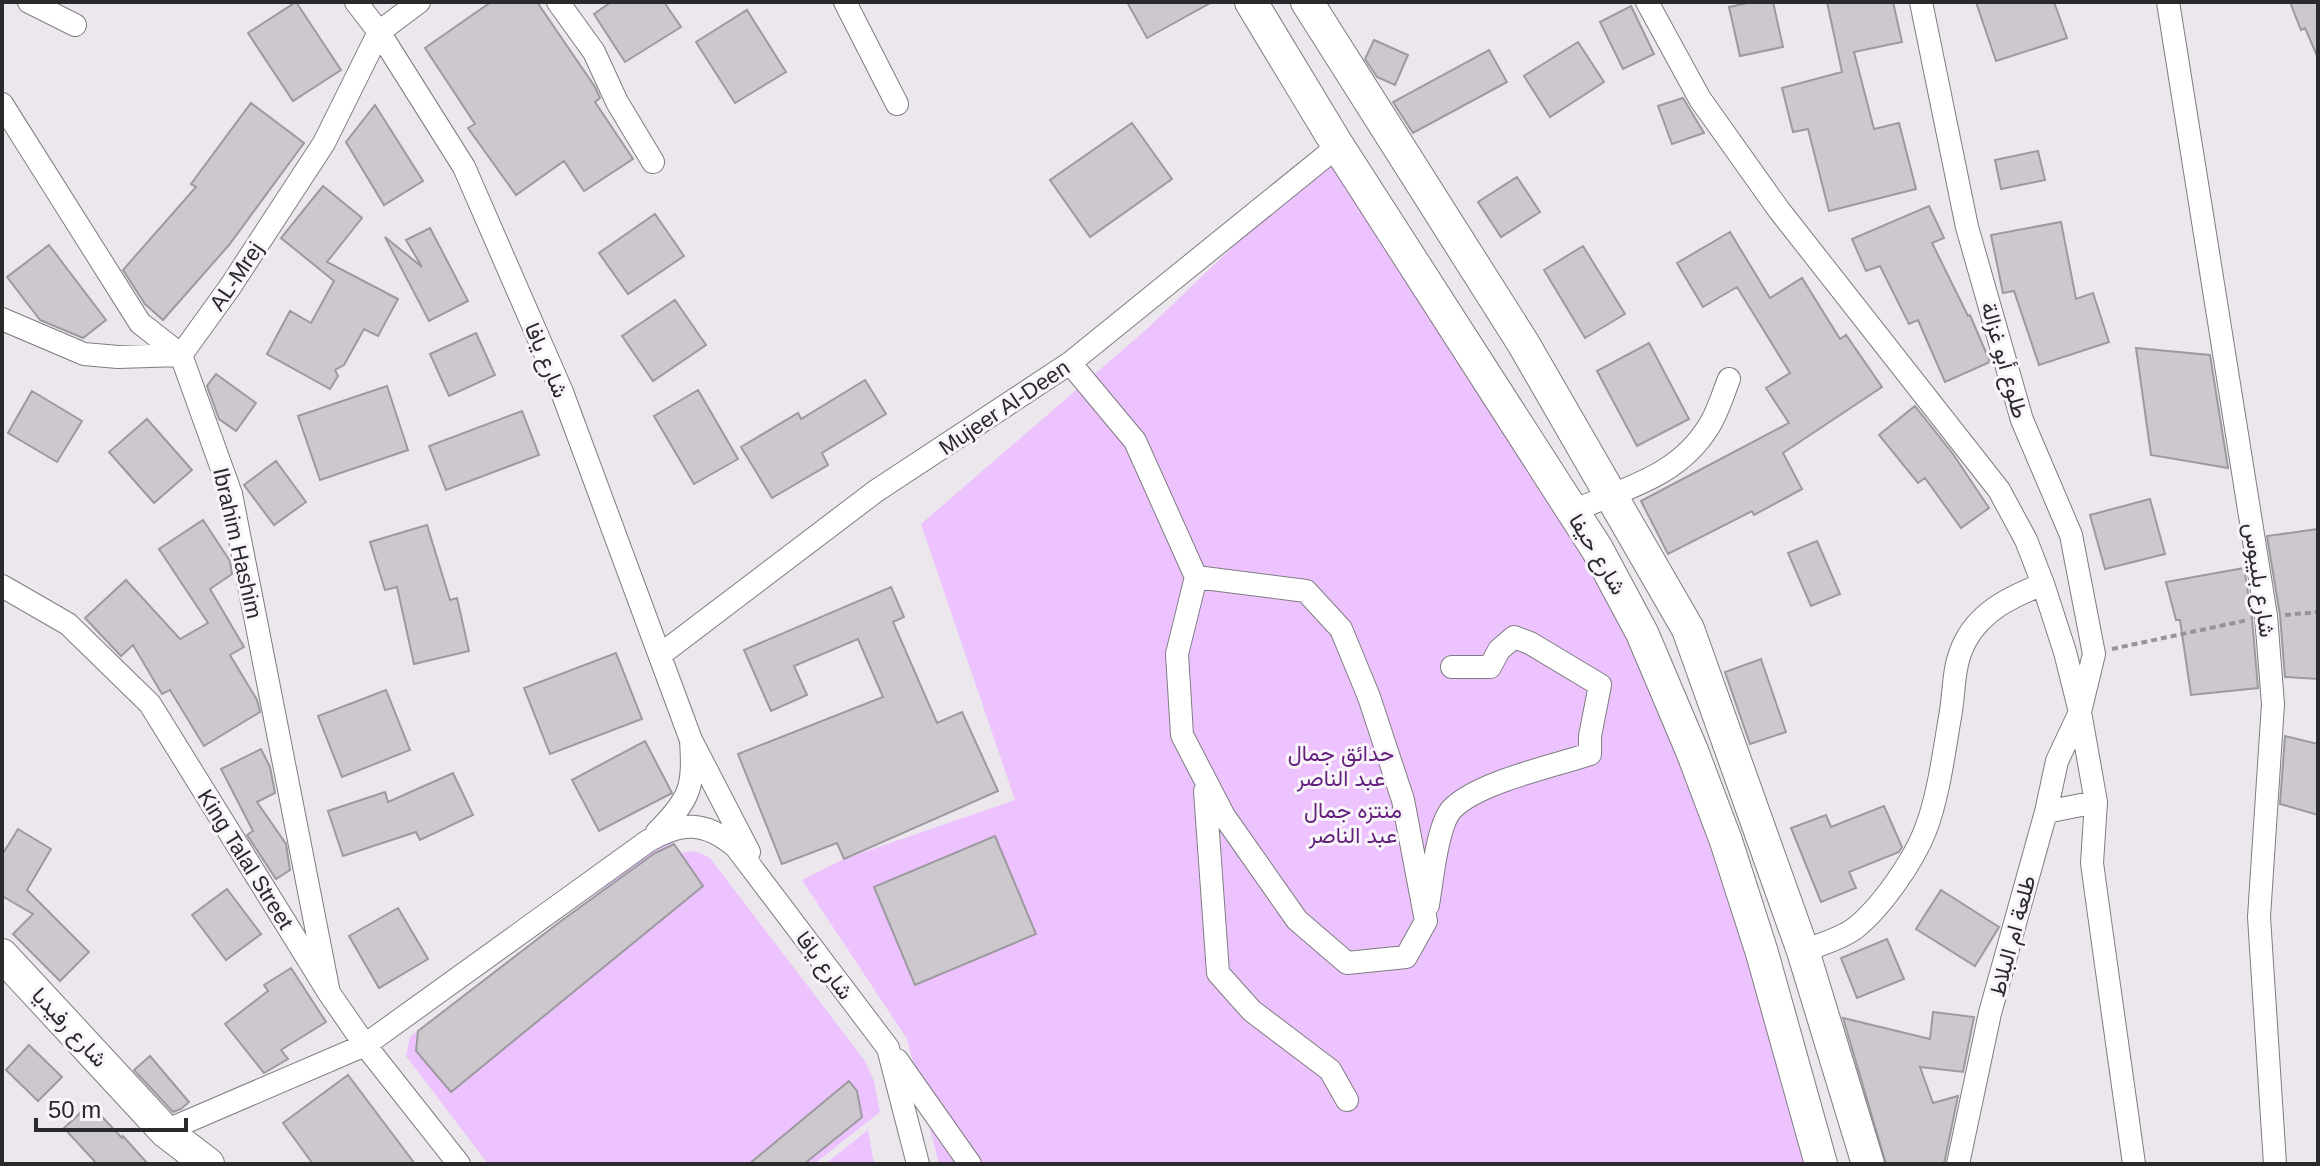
<svg xmlns="http://www.w3.org/2000/svg" width="2320" height="1166" viewBox="0 0 2320 1166" font-family="Arial,Vazirmatn,sans-serif">
	<rect width="100%" height="100%" fill="#ebe7ec"/>
	<!-- green -->
	<path fill="#ecc3fe" d="M1338,146L1655,661L1825,1164H939L907,1039L802,880L844,859L1015,800L921,524L1148,328Z
		M669,838L681,853C694,850 699,851 710,858L865,1061L874,1081L880,1112L814,1164H488L406,1056L410,1037Z
		M868,1130L874,1164H825Z"/>
	<!-- building -->
	<path fill="#ccc8ce" stroke="#9d9a9f" stroke-width="2" d="M296,2L341,70L293,101L248,33Z
		M491,2H537L595,87L600,98L595,102L633,159L584,191L564,161L516,195L468,128L475,124L425,48Z
		M611,2H664L681,27L625,62L594,14Z
		M1127,2H1212L1147,38Z
		M1752,2H1773L1783,47L1740,56L1729,7Z
		M1827,2H1893L1902,42L1854,52L1874,129L1899,123L1916,189L1829,211L1808,129L1793,132L1782,88L1842,72Z
		M1976,2H2054L2067,38L1996,61Z
		M2290,2H2318V58L2305,28L2301,30Z
		M1631,6L1654,54L1623,69L1600,22Z
		M747,10L786,72L735,103L696,42Z
		M1374,40L1408,55L1395,85L1377,77L1365,59Z
		M1578,42L1604,82L1550,117L1524,76Z
		M1489,50L1507,82L1413,133L1393,102Z
		M1683,98L1704,133L1672,144L1658,106Z
		M251,103L304,143L229,245L163,320L145,304L123,270L196,187L191,184Z
		M375,105L423,181L384,205L346,142Z
		M1132,123L1172,179L1090,237L1050,180Z
		M2038,151L2045,180L2001,189L1995,160Z
		M1517,177L1540,212L1501,237L1478,202Z
		M323,186L362,218L327,262L398,299L378,336L364,329L344,365L335,370L338,376L330,389L267,354L290,311L311,323L334,281L281,238Z
		M1929,206L1944,238L1932,243L1968,316L1970,315L1990,362L1945,382L1918,320L1909,324L1880,266L1866,271L1852,239Z
		M655,214L684,256L628,294L599,253Z
		M2061,222L2076,299L2093,293L2109,342L2039,365L2014,291L2003,293L1991,235Z
		M430,228L468,301L429,321L385,237L422,267L406,240Z
		M1730,232L1770,298L1802,278L1840,339L1846,335L1882,387L1783,453L1802,489L1754,515L1752,511L1668,554L1641,501L1789,423L1766,388L1790,373L1737,287L1703,307L1677,263Z
		M49,245L106,320L83,338L40,320L7,277Z
		M1583,246L1625,314L1585,338L1544,270Z
		M675,300L706,345L653,381L622,336Z
		M476,333L495,375L449,396L430,354Z
		M1649,343L1689,419L1637,446L1597,371Z
		M2136,348L2210,355L2228,468L2151,455Z
		M216,374L256,403L236,431L219,419L207,386Z
		M865,380L886,414L822,453L828,465L772,498L741,447L798,413L801,419Z
		M387,386L408,450L320,480L298,416Z
		M698,390L738,459L694,484L654,416Z
		M32,391L82,421L57,462L8,433Z
		M1915,406L1953,454L1989,508L1961,528L1925,478L1918,483L1879,435Z
		M522,411L539,455L446,490L429,446Z
		M147,419L192,470L154,503L109,452Z
		M276,461L306,502L274,525L244,485Z
		M2150,499L2165,554L2105,569L2090,515Z
		M203,520L230,561L232,574L210,589L244,647L230,655L257,700L260,712L204,746L170,690L162,694L133,645L121,656L85,618L126,580L180,639L208,623L159,549Z
		M427,525L450,600L457,598L469,651L414,664L397,587L385,590L370,542Z
		M2318,529V679L2285,677L2280,615L2267,536Z
		M1817,541L1840,594L1811,606L1788,553Z
		M2244,568L2252,618L2258,688L2191,695L2180,620H2176L2166,582Z
		M891,587L904,617L893,622L937,723L962,712L998,791L844,859L837,843L782,864L738,754L883,697L858,639L794,666L807,695L771,711L744,650Z
		M616,653L642,719L550,754L524,688Z
		M1761,659L1786,732L1750,744L1725,672Z
		M386,690L410,750L342,777L318,716Z
		M2285,736L2318,744V815L2280,804Z
		M645,741L672,793L599,831L572,780Z
		M261,749L270,767L275,793L257,802L286,844L290,870L276,879L247,835L253,831L221,769Z
		M453,773L473,815L420,840L416,832L343,856L328,811L385,792L388,802Z
		M1884,806L1902,847L1899,852L1849,872L1856,888L1821,902L1791,828L1826,815L1831,827Z
		M18,829L51,849L27,890L89,952L60,981L13,934L33,914L2,896V855Z
		M995,836L1036,934L915,985L874,887Z
		M674,844L703,886L451,1092L416,1051L418,1031L561,921L655,853Z
		M227,889L261,934L226,960L192,915Z
		M1941,890L1999,927L1975,966L1916,929Z
		M398,908L428,959L379,988L349,936Z
		M1887,939L1904,979L1857,998L1841,958Z
		M291,968L326,1022L281,1050L288,1059L264,1073L225,1024L268,991L264,985Z
		M1933,1012L1974,1017L1963,1072L1920,1067L1933,1103L1958,1096L1944,1164H1886L1843,1018L1930,1039Z
		M29,1045L62,1077L38,1101L6,1070Z
		M150,1056L189,1102L181,1109L173,1112L134,1070Z
		M348,1075L415,1164H313L283,1123Z
		M849,1081L857,1091L862,1117L804,1164H749Z
		M90,1104L122,1138L123,1136L148,1164H97L64,1128Z"/>
	<g fill="none" stroke-linecap="round" stroke-linejoin="round">
		<defs>
			<path id="minor" d="M29,2L75,25
				M356,2L379,32L464,167L562,392L691,740
				M558,2L594,52L617,102L653,162
				M845,2L897,104
				M1647,2L1700,99L1779,210L1999,490L2026,540L2043,584L2065,652L2080,712L2096,802L2092,863L2098,907L2134,1164
				M1921,2L1967,227L2022,420L2071,535L2094,654L2080,712L2057,761L2046,812L1990,1013L1958,1164
				M2168,2L2266,616L2273,704L2259,917L2275,1164
				M2,104L140,323L181,355L231,494L329,993
				M2,319L84,354L118,357L181,355L230,287L324,143L379,32L419,2
				M1070,363L1135,441L1196,577L1177,654L1182,735L1224,816L1297,920L1347,963L1406,957L1426,921L1403,800L1369,697L1341,629L1306,591L1196,577
				M1573,511C1625,488 1678,477 1709,426C1718,412 1723,394 1729,379
				M2,586L68,624L150,704L329,993L365,1045L459,1164
				M660,655L876,491L1070,363L1338,146
				M1205,791L1218,973L1252,1011L1330,1070L1347,1100
				M2046,812L2096,802
				M657,832C691,798 694,787 691,740L749,852
				M1428,905C1432,882 1437,825 1452,809C1478,782 1554,766 1590,754V736L1600,685L1530,643L1514,637L1499,650L1490,667H1452
				M1803,951C1819,945 1840,939 1854,929C1880,909 1913,862 1925,831C1938,799 1944,752 1950,717C1955,691 1952,665 1966,640C1982,610 2013,596 2043,584
				M897,1060L970,1164
				M172,1138L165,1131L365,1045L648,841C682,821 705,821 736,847L888,1048L918,1164"/>
			<path id="secondary" d="M1251,2L1338,146L1597,549L1642,633L1692,751L1726,841L1762,953L1821,1164
				M1307,2L1523,343L1688,629L1803,951L1868,1164
				M2,955L165,1131L208,1164"/>
		</defs>
		<!-- minor casing -->
		<use href="#minor" stroke="#7f7c81" stroke-width="24"/>
		<!-- secondary casing -->
		<use href="#secondary" stroke="#7f7c81" stroke-width="34"/>
		<!-- path -->
		<path stroke="#979498" stroke-width="4" stroke-dasharray="6 4" stroke-linecap="butt" d="M2285,615L2318,612
			M2112,649L2248,620"/>
		<!-- minor -->
		<use href="#minor" stroke="#fff" stroke-width="22"/>
		<!-- secondary -->
		<use href="#secondary" stroke="#fff" stroke-width="32"/>
	</g>
	<g text-anchor="middle" stroke-width="6" stroke-linejoin="round" paint-order="stroke">
		<!-- street labels -->
		<g font-size="22" fill="#2a292b" stroke="#f8f4fa">
			<text transform="translate(236 276) rotate(-56)" y="8">AL-Mrej</text>
			<text transform="translate(547 360) rotate(67)" y="8">شارع يافا</text>
			<text transform="translate(2005 360) rotate(74)" y="8">طلوع أبو غزالة</text>
			<text transform="translate(1004 407) rotate(-34)" y="8">Mujeer Al-Deen</text>
			<text transform="translate(238 543) rotate(77)" y="8">Ibrahim Hashim</text>
			<text transform="translate(1598 554) rotate(59)" y="8">شارع حيفا</text>
			<text transform="translate(2260 580) rotate(82)" y="8">شارع بليبوس</text>
			<text transform="translate(246 859) rotate(58)" y="8">King Talal Street</text>
			<text transform="translate(2012 936) rotate(-75)" y="8">طلعة ام البلاط</text>
			<text transform="translate(825 965) rotate(53)" y="8">شارع يافا</text>
			<text transform="translate(70 1027) rotate(47)" y="8">شارع رفيديا</text>
		</g>
		<!-- park labels -->
		<g font-size="22" fill="#611f79" stroke="#f8f4fa">
			<text x="1341" y="761">حدائق جمال<tspan x="1341" dy="25">عبد الناصر</tspan></text>
			<text x="1353" y="818">منتزه جمال<tspan x="1353" dy="25">عبد الناصر</tspan></text>
		</g>
	</g>
	<!-- border -->
	<rect width="2320" height="1166" fill="none" stroke="#2a292b" stroke-width="8"/>
	<!-- scale -->
	<path d="M36 1118v12h150v-12" fill="none" stroke="#2a292b" stroke-width="4"/>
	<text x="48" y="1118" font-size="24" fill="#2a292b" stroke="#f8f4fa" stroke-width="6" paint-order="stroke">50 m</text>
</svg>
